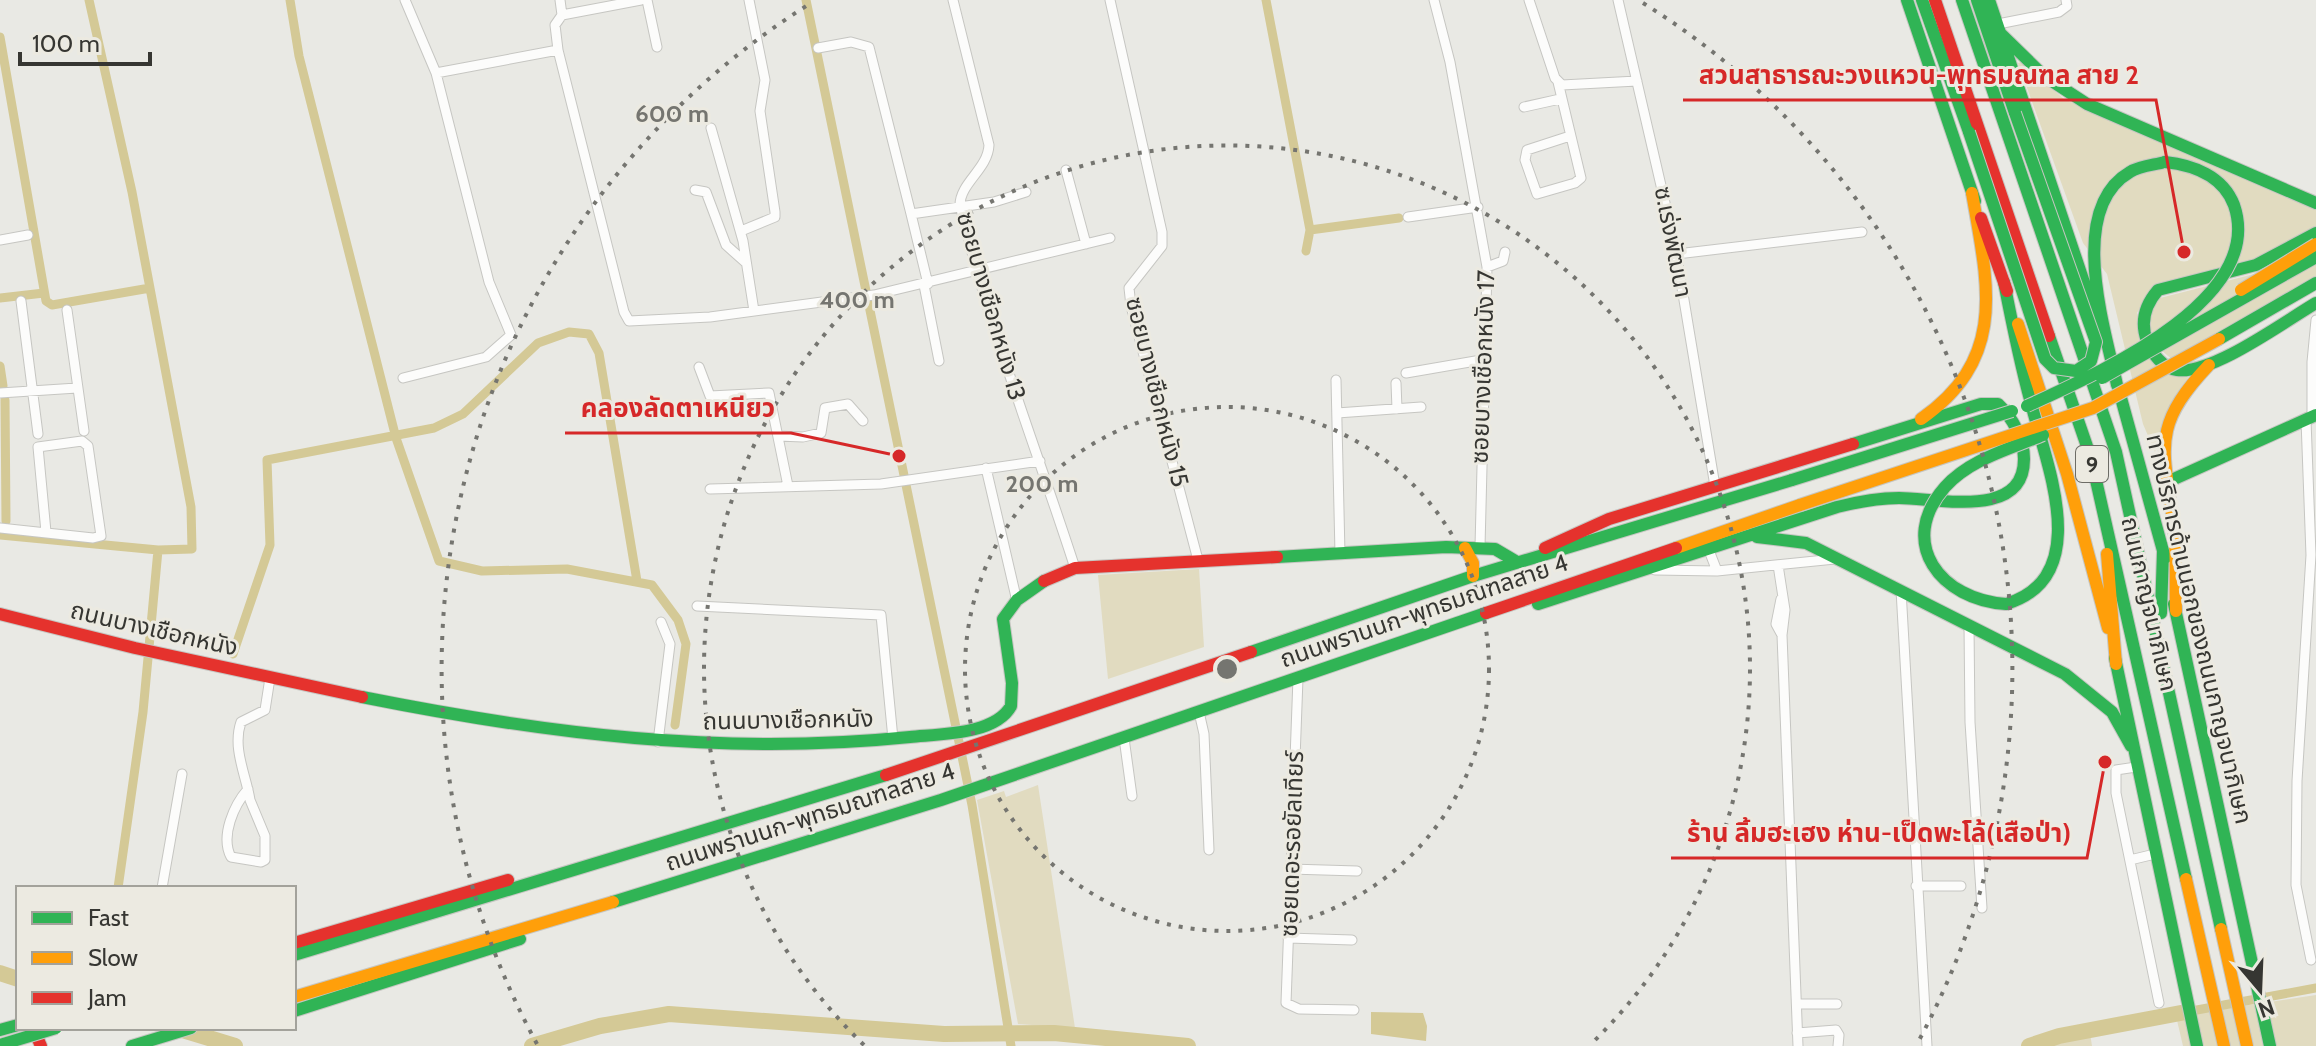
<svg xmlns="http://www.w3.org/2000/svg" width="2316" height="1046" viewBox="0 0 2316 1046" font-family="Cabin,'Noto Sans Thai',sans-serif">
	<rect width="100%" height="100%" fill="#e9e9e4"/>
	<!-- green -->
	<path fill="#e1dbc0" d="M2021,62L2064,99L2316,207V230L2263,260L2147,296L2137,313L2144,345L2189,376L2166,415L2155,452L2143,424L2107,274L2083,243L2018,63Z
		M2316,250V289L2173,360L2156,346L2147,317L2160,298L2262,272Z
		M1199,569L1204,647L1108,679L1098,575Z
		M1038,785L1075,1028L1018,1024L977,800L1004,791L1006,797Z
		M2316,995V1046H2183L2176,1016Z
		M2090,1033L2092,1046H2038Z"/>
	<!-- water -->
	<path fill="#d4c996" d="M1371,1012L1423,1013L1427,1026L1426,1041L1371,1034Z"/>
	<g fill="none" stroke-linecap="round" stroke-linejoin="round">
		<!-- canal -->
		<path stroke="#d4c996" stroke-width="9" d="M89,0L132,192L191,507L192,549L158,550L143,712L118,888
			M290,0L299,56L396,438L439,561L482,571L567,569L652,585L678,620L686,644L675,725
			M806,0L972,805L1011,1046
			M1266,0L1310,230L1306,251
			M0,37L46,301L52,305L150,288
			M1310,230L1399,218
			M0,298L44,293
			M0,366L3,386
			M5,400L6,521
			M0,535L158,550
			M233,654L270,545L267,460L434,428L463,414L538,343L569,332L589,334L599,353L637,581
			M2186,1012L2316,988"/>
		<!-- river -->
		<path stroke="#d4c996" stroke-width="16" d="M0,973L18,979
			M176,1028L235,1046
			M532,1046L600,1026L669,1014L944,1034L1054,1033L1188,1046
			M2029,1046L2059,1036L2186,1012"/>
		<defs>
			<path id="street" d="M405,0L436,73
				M560,0L562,15
				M641,0L562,15L555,25L558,50L624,312L629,321L710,317L874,295L1110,238
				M647,0L657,47
				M953,0L989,145C988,169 960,183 960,205C989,329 1036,447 1075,568
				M1110,0L1162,232V246L1129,288L1131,306L1198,560
				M1434,0L1450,62L1487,267L1480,547
				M1529,0L1555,78L1562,85L1637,81
				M1618,0L1675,246L1715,486
				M1998,24L2059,12L2067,6L2066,0
				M818,48L851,42L869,47L911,214L994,202L1026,192
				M1558,82L1581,178L1575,183L1537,194L1525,160L1527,150L1570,136
				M1524,107L1560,99
				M711,128L743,241L754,311
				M1066,170L1086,244
				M695,190L706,192L726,245L745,262
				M911,214L928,284
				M1408,217L1478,207
				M741,231L775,217V212L760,111L765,80L749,0
				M0,240L28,235
				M1677,254L1862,232
				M1487,267L1503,261L1505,252
				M924,285L939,361
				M21,301L38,434
				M67,310L84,431
				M699,367L710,396L769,393L788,486
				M1406,373L1487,359
				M403,378L486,357L511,335L489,282L436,73L558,50
				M1336,380L1340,554
				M1396,383L1397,409
				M0,393L77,388
				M1337,413L1421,407
				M2312,417V362L2316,320
				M2306,420L2311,555L2297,781L2296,885L2311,960
				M778,436L803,437L821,433L825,408L848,404L863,421
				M986,468L1016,597
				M710,489L881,484L1040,461
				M0,528L93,538L101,536L88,446L82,441L38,447L46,532
				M1708,548L1717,571
				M1778,565L1785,610L1782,635L1798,1046
				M1655,570L1717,571L1835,559
				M1901,590L1927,1046
				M1781,599L1776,624L1782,635
				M697,606L881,615L893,739
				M1969,625L1970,722L1982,908
				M1298,678L1286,1003L1299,1009L1354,1010
				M1199,712L1204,734L1209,850
				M1124,738L1132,796
				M658,742L670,644L661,622
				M2136,767L2116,770V793L2159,1003
				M248,789C234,805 220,836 231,857L261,862L265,860V836L250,800C246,775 232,748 241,722L265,710L270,678
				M2130,860L2155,854
				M1290,869L1357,871
				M1916,886H1961
				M162,888L182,774
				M1288,938L1352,940
				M1797,1004H1837
				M1797,1033L1836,1030L1839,1035L1838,1046"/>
			<path id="fast" d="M1907,0L1975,201
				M1922,0L1969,132
				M1962,0L2116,452L2221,929
				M1977,0L2015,113
				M1989,0L2099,327
				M2001,34L2044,76L2087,104L2316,203
				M2316,233L2256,265L2158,290C2145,305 2140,322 2147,341C2152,354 2163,368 2177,370C2212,375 2285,321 2316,303
				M2004,282C2012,323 2020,363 2031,403C2046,464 2095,577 2006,604
				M2049,336L2091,458L2186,879
				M2219,339L2316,283
				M2117,385C2105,329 2066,209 2130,172C2139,166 2154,165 2165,162
				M2118,387L2165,558
				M2165,483L2316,415
				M1757,537L1806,543L2065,674L2112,712L2131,746
				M1277,557L1446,547L1495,549L1517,562
				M1538,604L1837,507C1857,502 1878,498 1899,498C1938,498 2024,520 2024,459C2024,439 2013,418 1998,404H1981L1853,444
				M2174,604L2270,1046
				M2161,613L2163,551
				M1251,652L1473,576L1792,480
				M2115,658L2197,1046
				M362,697C547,734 722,756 910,737C939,734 995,735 1011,706L1012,683L1003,619L1017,600L1044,581
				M613,902L941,800L1486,613
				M294,955L886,775
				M294,1011L520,939
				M0,1030L18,1025
				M132,1046L191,1028"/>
			<path id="slow" d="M2018,324L2067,474L2108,628
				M1921,419C2008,358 1988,285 1972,193
				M1465,548L1473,563V576
				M1676,548L1800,505
				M2107,554L2116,664
				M2176,611C2175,584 2177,557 2174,530C2165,450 2148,429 2209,365
				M2186,879L2224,1046
				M2221,929L2247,1046
				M294,997L613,902"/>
			<path id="jam" d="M1935,0L2049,336
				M1981,218L2007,291
				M1545,548L1609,519L1853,444
				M1044,581L1075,568L1277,557
				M1486,613L1676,548
				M0,614L135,648L362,697
				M886,775L1251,652
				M294,943L508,880
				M33,1028L41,1046"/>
		</defs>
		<!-- street casing -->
		<use href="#street" stroke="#c6c6c2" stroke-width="11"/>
		<!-- fast casing -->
		<use href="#fast" stroke="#c6c6c2" stroke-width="14"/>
		<!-- slow casing -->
		<use href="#slow" stroke="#c6c6c2" stroke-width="14"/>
		<!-- jam casing -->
		<use href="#jam" stroke="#c6c6c2" stroke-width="14"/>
		<!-- street -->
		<use href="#street" stroke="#fcfcfb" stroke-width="9"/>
		<!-- fast -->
		<use href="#fast" stroke="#30b455" stroke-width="12"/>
		<!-- slow -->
		<use href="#slow" stroke="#ff9f0a" stroke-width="12"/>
		<!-- jam -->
		<use href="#jam" stroke="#e5322d" stroke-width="12"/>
		<defs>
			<path id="fast-bridge" d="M1969,132L2045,359L2054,368L2076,371L2091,361L2096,342L2015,113
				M2102,378L2316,257
				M2027,406C2094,375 2267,301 2234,205C2223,176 2193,165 2165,162
				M1792,480L2012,411
				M2006,604C1941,600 1896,543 1945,487C1970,459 2010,449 2043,435
				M0,1045L56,1028"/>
			<path id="slow-bridge" d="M2241,290L2316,244
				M1800,505L2093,408L2219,339"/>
		</defs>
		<!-- fast-bridge casing -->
		<use href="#fast-bridge" stroke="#c6c6c2" stroke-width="14" stroke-linecap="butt"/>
		<!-- slow-bridge casing -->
		<use href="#slow-bridge" stroke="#c6c6c2" stroke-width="14" stroke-linecap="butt"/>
		<!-- fast-bridge -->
		<use href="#fast-bridge" stroke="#30b455" stroke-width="12"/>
		<!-- slow-bridge -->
		<use href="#slow-bridge" stroke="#ff9f0a" stroke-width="12"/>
	</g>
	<!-- distance rings -->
	<g fill="none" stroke="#757570" stroke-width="4" stroke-dasharray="4 8">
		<circle cx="1227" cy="669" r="262"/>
		<path d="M864 1045A523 523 0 1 1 1590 1045"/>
		<path d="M537 1044A785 785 0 0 1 811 3M1643 3A785 785 0 0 1 1917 1044"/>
	</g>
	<g text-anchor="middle" stroke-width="6" stroke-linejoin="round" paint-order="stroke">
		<!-- shield labels -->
		<rect fill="#eceae1" stroke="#6d6c66" stroke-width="2" x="2076" y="446" width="32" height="36" rx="6"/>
		<g font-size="22" font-weight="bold" fill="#363632">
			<text x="2092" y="472">9</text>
		</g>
		<!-- street labels -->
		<g font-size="24" fill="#363632" stroke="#eceae1">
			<text transform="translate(1673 242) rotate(79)" y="8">ซ.เร่งพัฒนา</text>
			<text transform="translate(991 306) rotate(74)" y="8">ซอยบางเชือกหนัง 13</text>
			<text transform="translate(1483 367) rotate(-88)" y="8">ซอยบางเชือกหนัง 17</text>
			<text transform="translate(1157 392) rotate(76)" y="8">ซอยบางเชือกหนัง 15</text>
			<text transform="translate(2149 604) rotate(77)" y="8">ถนนกาญจนาภิเษก</text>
			<text transform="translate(1424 611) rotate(-19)" y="8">ถนนพรานนก-พุทธมณฑลสาย 4</text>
			<text transform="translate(154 629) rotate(13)" y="8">ถนนบางเชือกหนัง</text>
			<text transform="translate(2199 629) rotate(77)" y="8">ทางบริการด้านนอกของถนนกาญจนาภิเษก</text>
			<text transform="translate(788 720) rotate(-1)" y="8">ถนนบางเชือกหนัง</text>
			<text transform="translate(810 817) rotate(-18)" y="8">ถนนพรานนก-พุทธมณฑลสาย 4</text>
			<text transform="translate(1292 844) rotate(-88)" y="8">ซอยเดอะรอยัลเทียร์</text>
		</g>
	</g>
	<circle cx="1227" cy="669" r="12" fill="#757570" stroke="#eceae1" stroke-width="4"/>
	<g font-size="24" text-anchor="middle" font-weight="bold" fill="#757570" stroke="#eceae1" stroke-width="6" stroke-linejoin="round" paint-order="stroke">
		<text x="672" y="122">600 m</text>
		<text x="857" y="308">400 m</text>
		<text x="1042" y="492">200 m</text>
	</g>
	<!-- callouts -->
	<path fill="none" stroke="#d62828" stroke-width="3" d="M2184 252L2156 100H1683M899 456L791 433H565M2105 762L2087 858H1671"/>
	<g fill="#d62828" stroke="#eceae1" stroke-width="3">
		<circle cx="2184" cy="252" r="8"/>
		<circle cx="899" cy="456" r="8"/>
		<circle cx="2105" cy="762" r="8"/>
	</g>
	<g font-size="26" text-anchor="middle" font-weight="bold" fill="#d62828" stroke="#eceae1" stroke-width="6" stroke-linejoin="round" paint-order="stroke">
		<text x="1919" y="84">สวนสาธารณะวงแหวน-พุทธมณฑล สาย 2</text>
		<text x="678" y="417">คลองลัดตาเหนียว</text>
		<text x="1879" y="842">ร้าน ลิ้มฮะเฮง ห่าน-เป็ดพะโล้(เสือป่า)</text>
	</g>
	<!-- legend -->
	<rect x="16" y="886" width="280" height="144" fill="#eceae1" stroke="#a3a29b" stroke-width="2"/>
	<rect x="32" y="912" width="40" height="12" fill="#30b455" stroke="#a3a29b" stroke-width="2"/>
	<text x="88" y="926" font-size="24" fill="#363632">Fast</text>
	<rect x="32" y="952" width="40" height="12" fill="#ff9f0a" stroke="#a3a29b" stroke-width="2"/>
	<text x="88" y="966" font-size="24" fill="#363632">Slow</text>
	<rect x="32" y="992" width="40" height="12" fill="#e5322d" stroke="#a3a29b" stroke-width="2"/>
	<text x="88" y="1006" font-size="24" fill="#363632">Jam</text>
	<!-- north arrow -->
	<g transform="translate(2260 990) rotate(161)" stroke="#eceae1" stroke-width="6" paint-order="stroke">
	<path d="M0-6L14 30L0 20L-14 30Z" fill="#363632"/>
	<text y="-12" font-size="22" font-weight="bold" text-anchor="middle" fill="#363632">N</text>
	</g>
	<!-- scale -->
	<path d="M20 52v12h130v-12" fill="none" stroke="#363632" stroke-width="4"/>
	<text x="32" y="52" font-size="24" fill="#363632" stroke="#eceae1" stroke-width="6" paint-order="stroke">100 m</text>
</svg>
